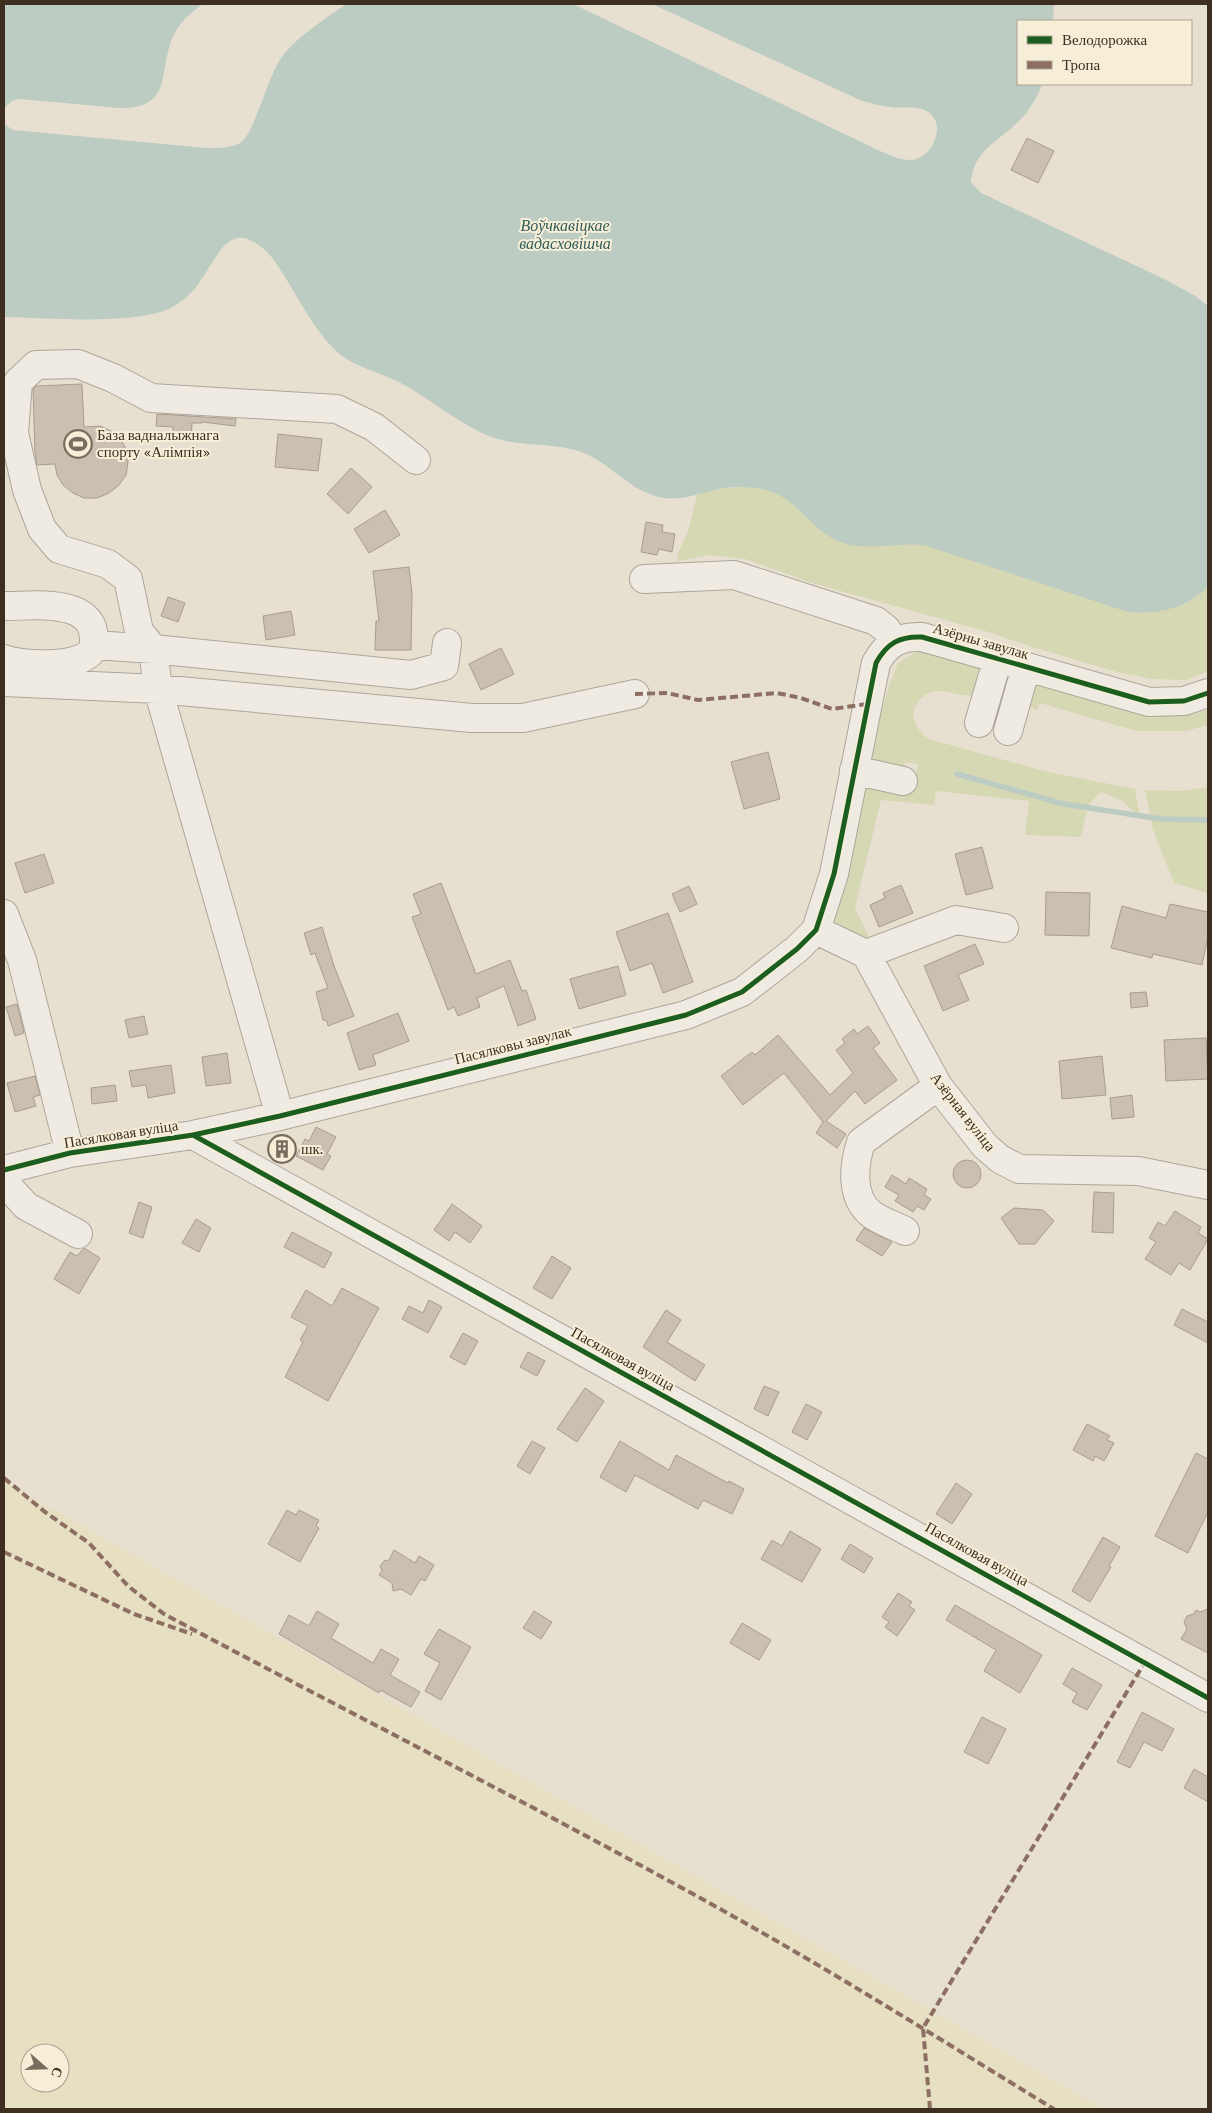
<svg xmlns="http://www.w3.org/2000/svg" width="1212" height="2113" viewBox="0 0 1212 2113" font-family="'Crimson Pro',serif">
	<rect width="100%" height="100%" fill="#e7e0d1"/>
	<!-- farmland -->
	<path fill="#e6dfc2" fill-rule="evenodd" d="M4,1481L1104,2109H4ZM30,2053H60V2083H30Z"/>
	<!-- green -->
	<path fill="#d6d7b3" d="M746,487L767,490L786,497L812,522L872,546L907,543L924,545L1161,611L1189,602L1208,586V671L1187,680L1152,679L1117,672L1029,646L992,633L812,583L745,559L710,555L677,561L678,553L688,532L697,494L726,488Z
		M928,651L979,667L983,677L977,694C960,700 942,685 927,694C906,707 912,728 929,739L1044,771L1135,789L1140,817L1122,801L1101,792L1088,805L1081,837L1025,835L1029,801L936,791L934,805L881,800L855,908L872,943L832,923L865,786L912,791L914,772H917L918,764L905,762L903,771L879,766L873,758L871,746L890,683L898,663L914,653Z
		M1028,683H1041C1095,701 1150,725 1208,710V725L1186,731H1136L1040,703L1037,710L1029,707Z
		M1208,787V893L1174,883L1153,830L1145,790L1180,791Z"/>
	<!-- water -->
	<path fill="#bcccc2" d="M4,4H203C193,11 182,20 176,31C156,65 177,110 119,108L20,99L12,101L4,108Z
		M346,4H573L880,151C890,155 902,161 913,160C933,157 947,124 928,112C917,105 902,109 890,107C879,106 870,103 860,100L652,4H1054L1053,21H1018V84H1042V86C1036,98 1030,110 1020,120C1001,140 973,150 971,182L981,193L1160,277L1194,295L1208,306V586C1189,608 1156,615 1128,612L924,545C897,542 866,552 840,542C811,531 798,498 766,490C754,487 738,486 725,488C705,491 684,501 664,498C630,493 610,461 578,451C551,442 521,447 495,438C464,428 429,398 399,382C378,371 352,367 335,350C308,323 293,285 270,255C229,213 218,258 197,286C191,294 182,301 174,306C142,326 44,318 4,317V124L13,130L207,148C217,148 231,148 240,143C256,132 267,75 284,54C301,34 325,19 346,4Z"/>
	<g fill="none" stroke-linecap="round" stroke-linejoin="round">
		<!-- stream -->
		<path stroke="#bcccc2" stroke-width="5.5" d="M957,774L1064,804L1161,819L1208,820"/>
	</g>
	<!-- building -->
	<path fill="#cbbfb2" stroke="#a89c90" d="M1027,138L1054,151L1038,183L1011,170Z
		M82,384L84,427L100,426L111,431L120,438L126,449L128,462L126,475L119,485L109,493L97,498H84L73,493L63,485L57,475L55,464L37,465L35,453L33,389L36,386Z
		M157,414L236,419L235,426L202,422V423H192L191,440L173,439V427L156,426Z
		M278,434L322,439L318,471L275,467Z
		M351,468L372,487L348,514L327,494Z
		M385,510L400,535L369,553L354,529Z
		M646,522L663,525L662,532L675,534L672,552L659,549L657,555L641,552Z
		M409,567L412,593L411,650H375L376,621H379L373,571Z
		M168,597L185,603L178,622L161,616Z
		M291,611L295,635L266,640L263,616Z
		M501,648L514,674L481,690L469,664Z
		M768,752L780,799L744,809L731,762Z
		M982,847L993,888L966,895L955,854Z
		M44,854L54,883L25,893L15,863Z
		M441,883L476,974L510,960L522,991L526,990L536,1019L518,1026L504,986L477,998L480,1007L458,1016L454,1007L448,1010L412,917L421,914L413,894Z
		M901,885L913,913L879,927L870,905L885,898L883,893Z
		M689,886L697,904L680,912L672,894Z
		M1046,892L1090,893L1089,936L1045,935Z
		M1170,904L1208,912V937L1202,965L1153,954L1152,958L1111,948L1122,906L1166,918Z
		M668,913L693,982L663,993L652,963L630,971L616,932Z
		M322,927L334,966L354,1016L328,1026L327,1021L323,1020L316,992L328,988L315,953L311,955L304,933Z
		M975,944L984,964L958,975L969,1000L943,1011L924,966Z
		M618,966L626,995L579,1009L570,979Z
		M1146,992L1148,1006L1131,1008L1130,993Z
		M17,1004L24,1033L15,1036L6,1007Z
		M398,1013L409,1041L373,1055L376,1065L359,1070L347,1033Z
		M144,1016L148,1034L129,1038L125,1020Z
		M868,1026L880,1043L873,1048L897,1080L865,1104L855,1091L826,1121L846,1134L837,1148L816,1133L823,1122L784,1073L743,1105L721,1076L752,1052L755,1055L778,1035L830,1095L853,1073L836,1050L845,1043L842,1039L854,1029L857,1034Z
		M1206,1038L1208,1079L1166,1081L1164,1040Z
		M227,1053L231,1083L206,1086L202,1057Z
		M1102,1056L1106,1095L1062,1099L1059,1061Z
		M171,1065L175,1093L148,1098L146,1085L132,1087L129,1071Z
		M35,1076L40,1095L33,1097L36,1106L15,1112L7,1083Z
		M115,1085L117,1101L92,1104L91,1088Z
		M1132,1095L1134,1117L1112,1119L1110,1098Z
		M316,1127L336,1137L327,1154L331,1156L323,1170L296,1156L305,1139L309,1141Z
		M953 1174a14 14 0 1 1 28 0a14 14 0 1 1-28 0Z
		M892,1175L906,1184L909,1178L927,1189L924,1195L931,1199L924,1210L917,1206L913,1212L895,1201L899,1195L885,1187Z
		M1094,1192L1114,1193L1113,1233L1092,1232Z
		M139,1202L152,1207L143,1238L129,1233Z
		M452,1204L482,1226L470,1243L455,1232L449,1241L434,1230Z
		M1014,1208L1043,1210L1054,1221L1035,1244H1019L1001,1218Z
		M1175,1211L1201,1227L1198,1233L1208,1239L1190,1270L1179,1263L1171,1275L1145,1259L1156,1242L1149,1238L1158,1222L1165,1226Z
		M196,1219L211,1228L199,1252L182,1243Z
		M864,1228L892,1242L882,1256L856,1240Z
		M292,1232L332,1253L324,1268L284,1247Z
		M84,1248L100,1258L79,1294L54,1279L70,1252L77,1256Z
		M552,1256L571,1268L552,1299L533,1288Z
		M342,1288L379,1308L328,1401L285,1377L303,1342L300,1340L308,1326L291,1317L306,1290L332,1306Z
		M429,1300L442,1307L428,1333L402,1319L409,1306L423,1313Z
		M1182,1309L1208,1322V1343L1174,1325Z
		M666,1310L681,1320L667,1342L705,1365L695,1381L643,1347Z
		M463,1333L478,1341L465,1365L450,1357Z
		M528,1352L545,1361L537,1376L520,1367Z
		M764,1386L779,1392L768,1416L754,1409Z
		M585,1388L604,1401L577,1442L557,1429Z
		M806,1404L822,1412L807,1440L792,1432Z
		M1087,1424L1110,1436L1107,1440L1114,1443L1104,1461L1095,1456L1093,1461L1073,1450Z
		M532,1441L545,1448L530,1474L517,1466Z
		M620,1441L669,1470L676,1455L728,1483L729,1481L744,1489L732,1514L703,1500L698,1509L635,1475L626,1492L600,1477Z
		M1196,1453L1208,1459V1512L1188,1553L1155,1536Z
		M956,1483L972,1494L952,1524L936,1514Z
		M287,1510L296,1515L299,1510L319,1520L316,1526L319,1528L300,1562L268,1544Z
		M790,1531L821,1549L802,1582L761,1559L772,1540L782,1546Z
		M1103,1537L1120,1547L1109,1566L1111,1567L1090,1602L1072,1591Z
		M850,1544L873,1558L864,1573L841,1559Z
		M394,1550L415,1563L419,1556L434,1565L425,1581L421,1579L411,1595L401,1589L393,1591L392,1583L379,1575L382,1571L380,1566L384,1561L389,1560Z
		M898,1593L912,1602L909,1606L915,1610L897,1636L885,1627L889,1622L882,1617Z
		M955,1605L1042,1655L1020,1693L984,1671L996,1650L946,1620Z
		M1208,1609V1653L1181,1639L1187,1629L1184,1622L1187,1616L1194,1614L1196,1610L1200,1612Z
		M317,1611L339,1624L331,1638L373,1663L381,1649L399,1659L390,1675L420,1692L411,1707L380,1690L379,1693L279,1634L289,1615L309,1626Z
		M534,1611L552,1622L541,1639L523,1628Z
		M742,1623L771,1640L759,1660L730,1643Z
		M439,1629L471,1647L441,1700L425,1691L440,1663L424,1654Z
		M1072,1668L1102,1685L1087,1710L1072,1702L1077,1693L1063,1684Z
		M1142,1712L1174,1729L1162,1751L1144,1742L1130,1768L1117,1762Z
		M982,1717L1006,1729L988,1764L964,1752Z
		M1194,1769L1208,1777V1802L1184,1788Z"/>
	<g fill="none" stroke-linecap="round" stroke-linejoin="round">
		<defs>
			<path id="minor" d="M644,579L734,575L876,621L886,629L894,641
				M4,606C25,606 49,603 69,609C81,612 91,620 93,631C94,639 96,647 90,653C75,668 22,666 4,659
				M94,645L153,649L411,675L444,666L447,643
				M4,682L158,689L472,718H523L635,694
				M979,723L998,658
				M1008,731L1026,667
				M854,770L903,781
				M4,914L22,960L70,1153
				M816,930L866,954L938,1086L985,1146L1000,1159L1019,1169L1138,1171L1208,1185
				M866,954L956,920L1004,928
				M280,1116L158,689L153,649L139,631L128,579L108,564L59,549L42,529L27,490L14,433L18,382L36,365L78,364L113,378L151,398L337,409L374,427L416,460
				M193,1135L280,1116L686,1015L742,992L797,949L816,930L834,874L876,663C887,643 900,636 922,637L1149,702L1184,701L1208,693
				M4,1170L70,1153L193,1135L1208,1698
				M4,1182L26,1206L78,1234
				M905,1231C894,1225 879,1221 870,1213C850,1196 854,1164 861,1142L938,1086"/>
		</defs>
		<!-- minor casing -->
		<use href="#minor" stroke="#ada599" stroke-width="30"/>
		<!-- minor -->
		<use href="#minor" stroke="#efebe3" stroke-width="28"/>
		<!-- quiet -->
		<path stroke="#8d6e63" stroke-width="4" stroke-dasharray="8 4" stroke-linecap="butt" d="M635,694L667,693L698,700L777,693L801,698L832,709L867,704
			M4,1478L45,1512L89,1543L128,1586L164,1614C355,1716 549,1813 738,1919C845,1979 949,2045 1054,2109
			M4,1552L134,1614L192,1634
			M930,2109L923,2028L1145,1662"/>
		<defs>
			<path id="cycleway" d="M193,1135L280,1116L686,1015L742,992L797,949L816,930L834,874L876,663C887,643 900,636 922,637L1149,702L1184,701L1208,693
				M4,1170L70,1153L193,1135L1208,1698"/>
		</defs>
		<!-- cycleway casing -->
		<use href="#cycleway" stroke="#f7eed8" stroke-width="8"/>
		<!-- cycleway -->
		<use href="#cycleway" stroke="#1b5e20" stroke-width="5"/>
	</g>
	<!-- icons -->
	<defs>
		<symbol id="stadium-ring" viewBox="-11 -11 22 22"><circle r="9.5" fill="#f7eed8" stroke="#786c5e" stroke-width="1.5"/><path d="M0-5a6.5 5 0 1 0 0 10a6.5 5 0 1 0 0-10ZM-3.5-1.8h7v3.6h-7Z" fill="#786c5e"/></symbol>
		<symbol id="building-ring" viewBox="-11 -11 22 22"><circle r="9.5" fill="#f7eed8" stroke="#786c5e" stroke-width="1.5"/><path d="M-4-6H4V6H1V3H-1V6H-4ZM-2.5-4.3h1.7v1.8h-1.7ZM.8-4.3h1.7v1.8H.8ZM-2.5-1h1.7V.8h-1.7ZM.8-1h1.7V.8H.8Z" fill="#786c5e"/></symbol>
	</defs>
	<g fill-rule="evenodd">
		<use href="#stadium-ring" x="62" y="428" width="32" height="32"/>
		<use href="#building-ring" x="266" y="1133" width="32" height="32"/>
	</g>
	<g text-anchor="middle" stroke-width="4" stroke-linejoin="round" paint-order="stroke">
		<!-- poi labels -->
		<g font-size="15" fill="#3d2e20" stroke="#f7eed8" text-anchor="start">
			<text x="97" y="440">База вадналыжнага<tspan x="97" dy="17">спорту «Алімпія»</tspan></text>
			<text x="301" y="1154">шк.</text>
		</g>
		<!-- street labels -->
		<g font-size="15" fill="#3d2e20" stroke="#f7eed8">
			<text transform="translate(981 641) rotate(16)" y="5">Азёрны завулак</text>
			<text transform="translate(513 1045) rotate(-14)" y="5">Пасялковы завулак</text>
			<text transform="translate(963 1112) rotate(52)" y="5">Азёрная вуліца</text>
			<text transform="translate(121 1134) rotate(-9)" y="5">Пасялковая вуліца</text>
			<text transform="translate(623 1359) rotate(29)" y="5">Пасялковая вуліца</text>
			<text transform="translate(977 1554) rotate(29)" y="5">Пасялковая вуліца</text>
		</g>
		<!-- water labels -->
		<g font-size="16" font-style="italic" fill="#2f5d5a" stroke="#f7eed8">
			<text x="565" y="231">Воўчкавіцкае<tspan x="565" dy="18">вадасховішча</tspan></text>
		</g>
	</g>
	<!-- border -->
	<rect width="1212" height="2113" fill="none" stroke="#3d2e20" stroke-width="10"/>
	<!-- legend -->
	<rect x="1017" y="20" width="175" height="65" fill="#f7eed8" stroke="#ada18e"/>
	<rect x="1027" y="36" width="25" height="8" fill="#1b5e20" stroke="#ada18e"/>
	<text x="1062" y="45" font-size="15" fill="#3d2e20">Велодорожка</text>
	<rect x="1027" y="61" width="25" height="8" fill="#8d6e63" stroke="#ada18e"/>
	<text x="1062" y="70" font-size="15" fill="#3d2e20">Тропа</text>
	<!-- north arrow -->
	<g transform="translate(45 2068) rotate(110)"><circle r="24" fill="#f7eed8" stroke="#ada18e"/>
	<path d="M0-4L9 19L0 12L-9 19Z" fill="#786c5e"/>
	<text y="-8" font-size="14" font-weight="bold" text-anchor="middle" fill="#3d2e20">С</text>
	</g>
</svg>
